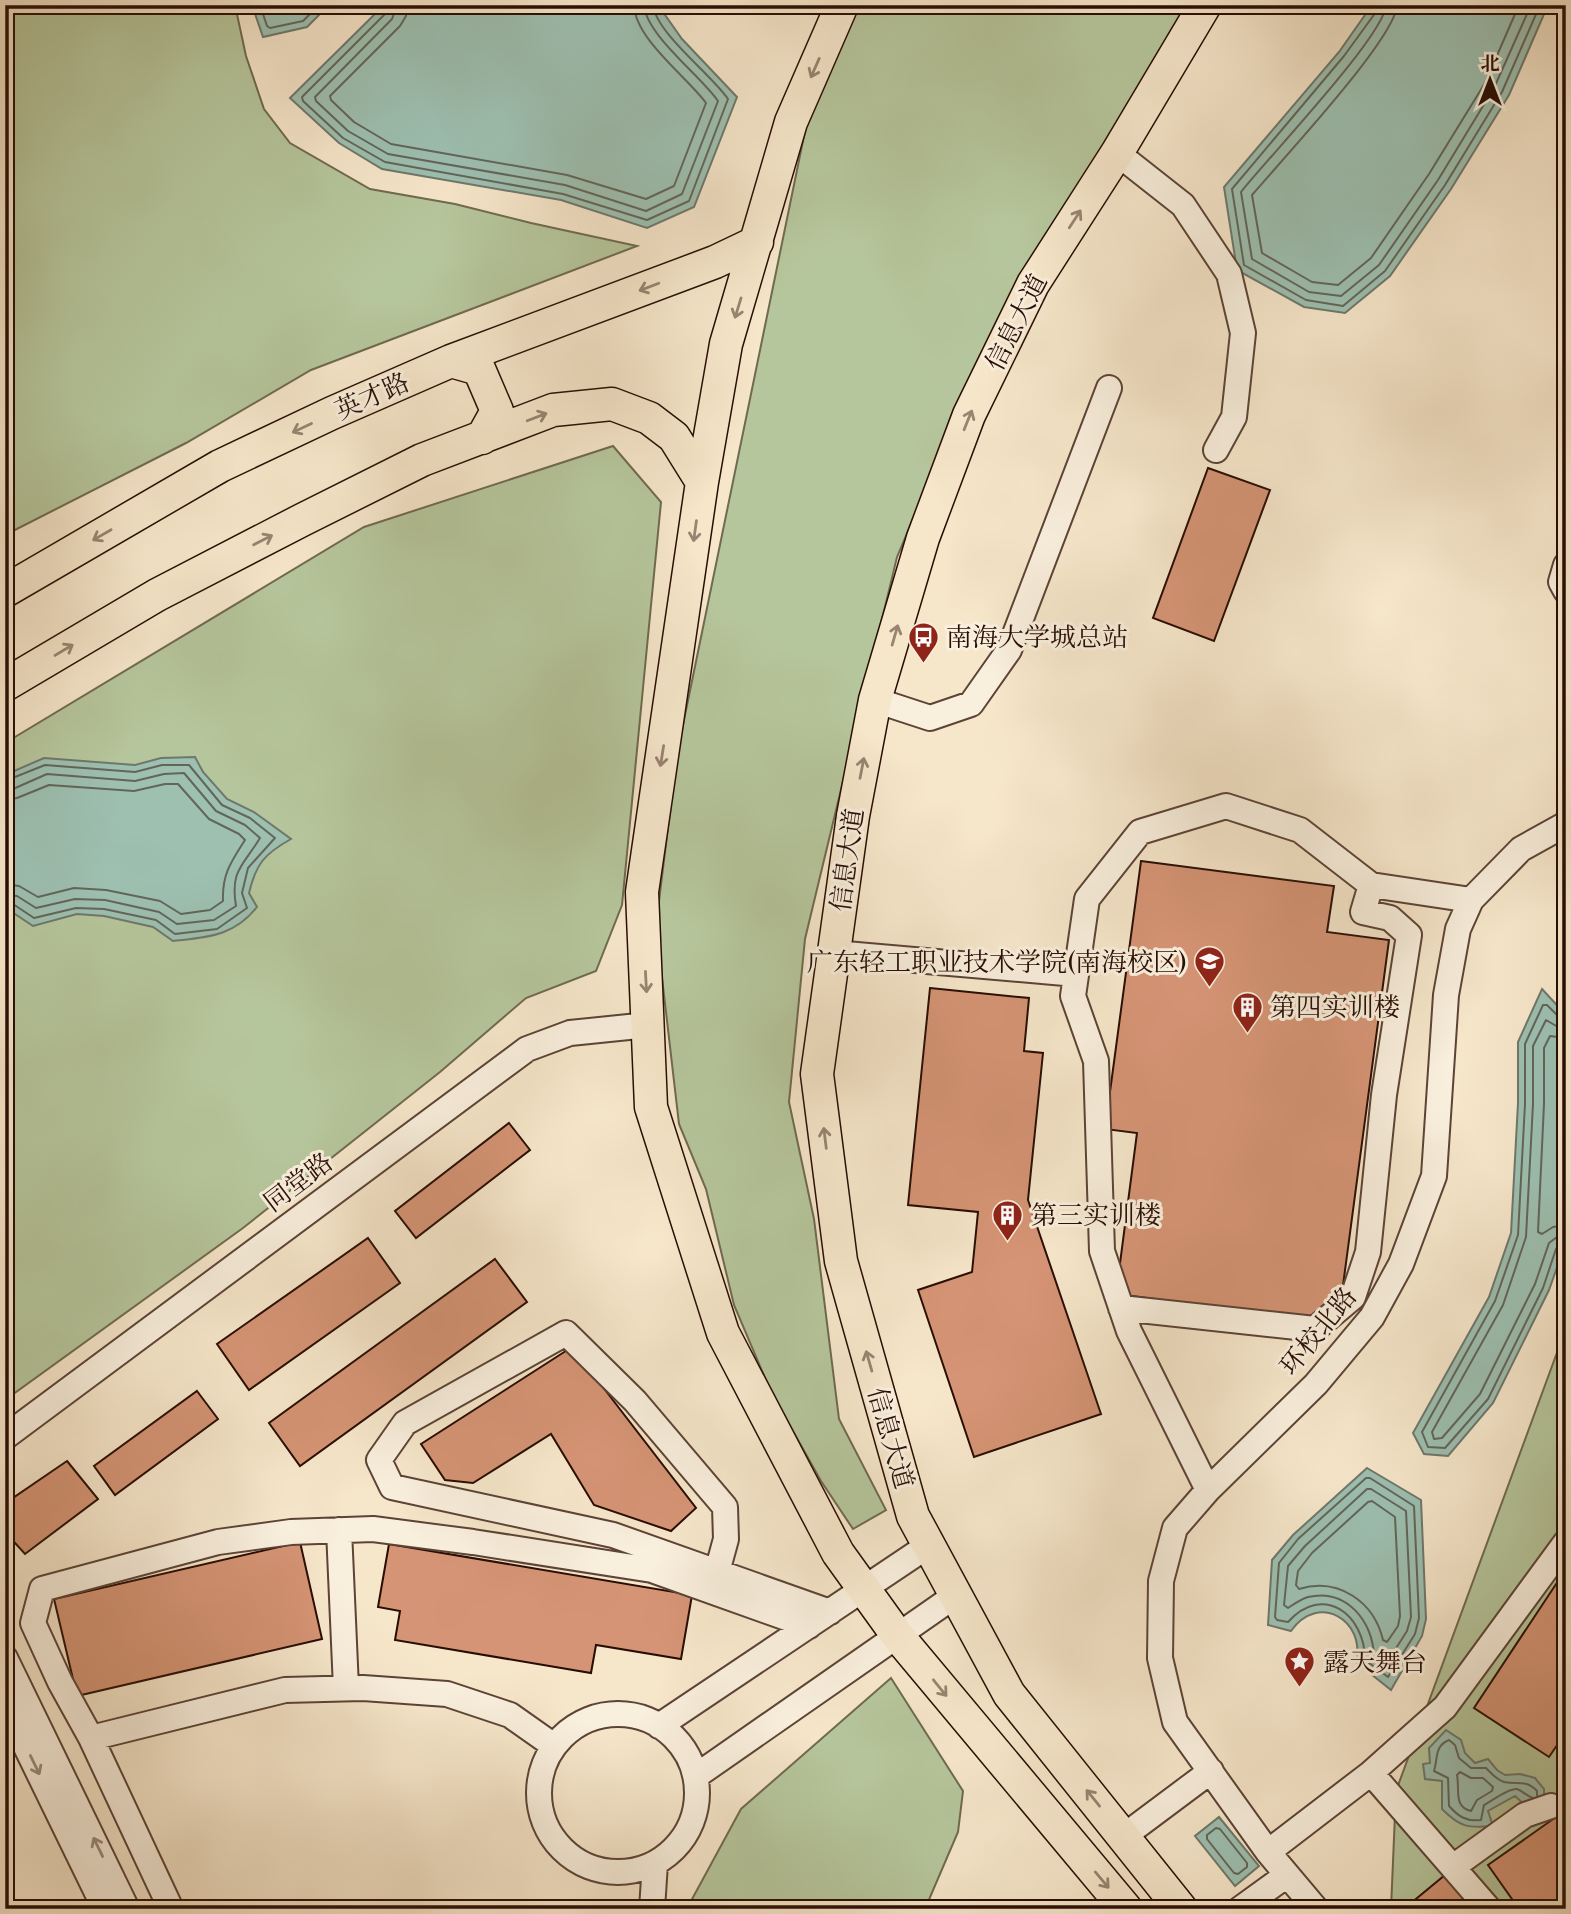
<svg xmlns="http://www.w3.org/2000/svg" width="1571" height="1914" viewBox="0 0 1571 1914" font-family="'Libre Bodoni','Noto Serif SC',serif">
	<rect width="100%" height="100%" fill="#f6e6ca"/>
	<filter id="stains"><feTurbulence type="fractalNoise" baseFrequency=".00286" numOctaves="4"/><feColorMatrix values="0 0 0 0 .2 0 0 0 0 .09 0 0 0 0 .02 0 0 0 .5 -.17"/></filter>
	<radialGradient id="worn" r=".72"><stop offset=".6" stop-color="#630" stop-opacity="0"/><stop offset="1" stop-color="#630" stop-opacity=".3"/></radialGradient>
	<!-- green -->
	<path fill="#b6c69c" stroke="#6f6a50" stroke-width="2" d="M5,5H235L246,56L264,109L290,143L370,189L455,204L531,223L637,246L311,370L186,443L5,535Z
		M859,5H1190L984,352L897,557L805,939L789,1102L814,1219L839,1419L886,1510L853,1529L821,1481L771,1392L734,1305L706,1189L679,1124L656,926L677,754L811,102Z
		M613,446L661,502L622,905L596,971L526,998L440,1072L243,1228L5,1400V743L364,527Z
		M1566,1328V1909H1391L1396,1791Z
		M891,1678L963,1791L958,1832L925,1909H690L691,1901L741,1809Z"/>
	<!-- water -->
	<path fill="#9dc0b1" stroke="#6e786c" stroke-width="2" d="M252,5H329L307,27L263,37Z
		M384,5H658L682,39L737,97L694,207L647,228L561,200L382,169L339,143L290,98Z
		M1372,5H1548L1509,95L1451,189L1390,276L1345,313L1304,307L1237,270L1224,187L1339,52Z
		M195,757L203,772L227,799L254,812L291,839C264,854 256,864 249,893L257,907C233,937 207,937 173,941L153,927L104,916L77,914L33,926L9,910L5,911V775L44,758L135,765L161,758Z
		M1542,989L1566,1015V1242L1549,1290L1493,1403L1448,1456L1424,1454L1413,1433L1489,1297L1511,1233L1518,1103V1042Z
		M1367,1468L1421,1500L1426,1619L1422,1636L1391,1690L1356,1662C1366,1620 1318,1592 1291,1631L1268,1625L1272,1560L1293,1535Z
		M1446,1730L1461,1740L1465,1753L1475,1763L1488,1759L1497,1770L1505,1775L1520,1774L1535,1778L1544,1789V1798L1525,1805L1515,1796L1488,1811L1493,1826C1468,1828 1461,1828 1442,1809V1781L1425,1779L1423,1764L1430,1763L1429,1748Z
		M1219,1817L1259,1866L1235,1886L1195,1836Z"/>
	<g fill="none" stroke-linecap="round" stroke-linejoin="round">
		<!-- shore -->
		<path stroke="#62665a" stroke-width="2" d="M260,5L267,26L270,28L303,21L319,5
			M388,5L386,13L302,97L303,101L343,138L385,162L563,194L647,220L689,201L728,99C712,75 656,33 653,5
			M397,5L392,19L315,97L316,101L348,131L388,154L565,185L646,211L682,194L718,101C701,76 646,35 644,5
			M407,5L406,16L400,26L330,96L331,100L354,122L391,144L567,175L646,199L674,186L706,103C687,77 635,39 634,5
			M1377,5L1376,12L1344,56L1232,189L1244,265L1306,300L1343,306L1385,271L1445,185L1502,92L1540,5
			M1386,5C1385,35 1266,160 1241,192L1252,259L1309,292L1341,296L1379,265L1438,180L1494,88L1531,5
			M1397,5C1396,38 1279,163 1252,195L1262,253L1312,282L1338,285L1371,258L1429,174L1485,83L1519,5
			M5,781L45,765L135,772L162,765H189L222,805L250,818L275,838L248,868L242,893L247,908L217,929L175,934L156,920L104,909L76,908L34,918L13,904H5
			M5,790L13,789L47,774L135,781L164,774L184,773L216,811L245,825L260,838C243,866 230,870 236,906L214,920L177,924L159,912L105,900L75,899L36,908L17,896L5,895
			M5,800L17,798L49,785L134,791L165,784H178L209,819L239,834L245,840C231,862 222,874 223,901L210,910L181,914L160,901L106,890L74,888L38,897L19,886L5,884
			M1566,1019L1559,1017L1547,1005H1543L1525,1044V1104L1518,1235L1495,1301L1422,1432L1428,1447L1445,1448L1488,1399L1543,1288L1556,1249L1560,1245L1566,1244
			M1566,1028L1558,1027L1546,1020L1533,1046V1104L1526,1237L1503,1305L1432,1432L1434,1439L1442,1438L1480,1394L1535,1284L1549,1243L1557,1237L1566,1235
			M1566,1038L1550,1036L1544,1048V1104L1538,1232L1542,1234L1553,1227L1566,1225
			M1366,1478H1370L1414,1506L1419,1618L1415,1634L1388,1677L1365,1660C1365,1614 1323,1583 1288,1622L1277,1620L1275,1617L1279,1563L1298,1539Z
			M1367,1489H1371L1406,1511L1411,1617L1407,1631L1386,1664L1374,1656C1373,1622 1347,1588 1308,1597C1301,1599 1294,1604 1288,1608L1284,1605L1288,1566L1305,1546Z
			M1372,1501L1395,1517L1400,1616L1398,1626L1387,1642L1383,1640C1374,1602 1339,1577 1299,1589L1296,1585L1298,1571L1312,1553L1368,1502Z
			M1460,1772L1471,1778H1483L1493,1787L1492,1791L1477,1800L1471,1811C1453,1807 1460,1789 1457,1775Z
			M1533,1798C1526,1796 1523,1791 1517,1789C1508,1788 1492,1801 1484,1805L1481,1820C1466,1822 1458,1816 1449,1806L1448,1778L1434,1771C1438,1759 1434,1746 1449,1740L1455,1745L1459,1758L1471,1768H1486C1491,1773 1497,1780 1504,1782C1518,1785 1526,1779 1537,1791V1796
			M1216,1828L1220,1829L1247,1863V1867L1238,1874L1234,1873L1207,1839V1835Z"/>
	</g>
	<!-- building -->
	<path fill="#d59475" stroke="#280d04" stroke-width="2" d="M1208,468L1270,490L1214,641L1153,618Z
		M1141,861L1334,886L1327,932L1389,940L1338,1323L1116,1294L1137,1133L1105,1129Z
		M930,988L1029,998L1024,1051L1043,1053L1028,1200L1101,1414L974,1457L918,1290L972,1272L978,1212L908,1205Z
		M509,1123L530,1150L416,1238L395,1211Z
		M368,1238L400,1283L249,1390L217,1344Z
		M495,1259L527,1302L300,1466L269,1423Z
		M572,1347L696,1508L671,1531L594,1505L551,1434L473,1483L445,1480L421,1444Z
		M197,1391L218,1419L115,1495L94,1466Z
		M67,1461L98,1499L25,1554L5,1532V1522L13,1498Z
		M300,1542L322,1639L77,1696L54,1599Z
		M389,1544L692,1595L681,1659L596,1645L591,1673L395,1640L400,1611L378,1607Z
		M1566,1569V1732L1549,1757L1474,1708Z
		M1566,1810V1909H1519L1488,1865Z
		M1445,1875L1473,1909L1405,1908Z"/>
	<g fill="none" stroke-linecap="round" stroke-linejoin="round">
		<defs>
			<path id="minor" d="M1117,153L1183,205L1229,274L1243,333L1234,417L1216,450
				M1566,565L1561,582L1566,591
				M875,700L930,718L971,704L1009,650L1109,388
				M834,953L1076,974
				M1121,1308L1315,1329L1353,1297L1368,1252L1384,1095L1409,935L1390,918L1363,912L1371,885
				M5,1437L527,1049L570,1033L648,1025
				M1208,1490L1129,1331L1102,1251L1096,1061L1073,996L1087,899L1140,832L1226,806L1300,830L1371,885L1471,900
				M339,1530L346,1688
				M717,1572L726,1539L725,1507L635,1401L566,1333L405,1423L379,1460L392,1487L613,1535L830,1612
				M5,1658L127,1909
				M5,1704L105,1909
				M539 1793a79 79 0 1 1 158 0a79 79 0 1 1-158 0Z
				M659,1726L929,1545
				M91,1738L171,1909
				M554,1746L510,1715L447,1694L363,1688L285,1690L91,1738L60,1682L33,1623L42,1589L218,1542L291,1532L373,1529L473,1542L652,1570L809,1626
				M1371,1773L1489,1909
				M696,1776L956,1595
				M1124,1836L1211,1771
				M1268,1852L1371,1773L1445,1707L1566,1542
				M1453,1867L1525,1815L1551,1806
				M652,1909L655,1863
				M1240,1909L1287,1875
				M1316,1909L1268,1852L1175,1722L1160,1658L1161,1581L1175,1528L1208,1490L1316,1384L1372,1317L1401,1264L1434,1176L1446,995L1458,929L1471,900L1521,849L1566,824"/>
			<path id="major" d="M842,5L791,122L726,344L702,482L642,892L651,1107L723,1333L838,1553L897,1635L1126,1909
				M451,361L479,369L497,411L482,438
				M5,591L220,466L332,413L451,361L715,262L757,242
				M5,685L157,595L302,520L422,460L553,410L612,404L649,418L674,437L702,482
				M1181,1909L1009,1694L913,1516L841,1261L817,1074L853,816L875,700L923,538L969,415L1033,284L1117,153L1205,5"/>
		</defs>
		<!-- minor casing -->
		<use href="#minor" stroke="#5c4336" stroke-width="28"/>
		<!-- major casing -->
		<use href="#major" stroke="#280d04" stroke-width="35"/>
		<!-- minor -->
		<use href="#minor" stroke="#f9efdd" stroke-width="24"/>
		<!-- major -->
		<use href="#major" stroke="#f6e6ca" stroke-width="32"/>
	</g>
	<!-- one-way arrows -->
	<defs><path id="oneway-shaft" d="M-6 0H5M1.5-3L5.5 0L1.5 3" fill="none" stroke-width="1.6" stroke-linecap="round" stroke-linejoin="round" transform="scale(1.75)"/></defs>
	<g stroke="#998471">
		<use href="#oneway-shaft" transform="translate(815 68) rotate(114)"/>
		<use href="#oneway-shaft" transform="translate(1075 219) rotate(-57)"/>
		<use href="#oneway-shaft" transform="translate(649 287) rotate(159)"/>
		<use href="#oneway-shaft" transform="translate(738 308) rotate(107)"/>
		<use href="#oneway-shaft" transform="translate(537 417) rotate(-21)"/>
		<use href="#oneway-shaft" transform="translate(968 420) rotate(-68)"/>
		<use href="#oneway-shaft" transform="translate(302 428) rotate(155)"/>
		<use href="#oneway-shaft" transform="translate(695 531) rotate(98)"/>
		<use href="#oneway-shaft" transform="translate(102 535) rotate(150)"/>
		<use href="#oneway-shaft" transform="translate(263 540) rotate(-27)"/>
		<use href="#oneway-shaft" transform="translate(895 635) rotate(-74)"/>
		<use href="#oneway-shaft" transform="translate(64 650) rotate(-31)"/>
		<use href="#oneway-shaft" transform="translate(662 756) rotate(99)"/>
		<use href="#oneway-shaft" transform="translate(862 768) rotate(-79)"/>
		<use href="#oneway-shaft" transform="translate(646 982) rotate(87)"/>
		<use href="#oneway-shaft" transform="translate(825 1138) rotate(-97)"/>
		<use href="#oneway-shaft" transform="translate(869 1361) rotate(-106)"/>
		<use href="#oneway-shaft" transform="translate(940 1688) rotate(51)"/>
		<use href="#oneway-shaft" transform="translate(1093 1798) rotate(-129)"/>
		<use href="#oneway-shaft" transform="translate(1102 1880) rotate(50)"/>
	</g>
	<g stroke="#9b897b">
		<use href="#oneway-shaft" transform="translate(35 1765) rotate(64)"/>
		<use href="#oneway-shaft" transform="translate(98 1847) rotate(-116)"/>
	</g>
	<!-- icons -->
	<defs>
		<symbol id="bus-pin" viewBox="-11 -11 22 30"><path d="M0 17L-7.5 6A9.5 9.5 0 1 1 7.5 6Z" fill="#8f2418" stroke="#f9efdd"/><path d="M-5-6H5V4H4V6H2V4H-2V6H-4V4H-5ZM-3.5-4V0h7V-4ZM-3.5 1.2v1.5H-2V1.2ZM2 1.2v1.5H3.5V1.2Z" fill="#fff"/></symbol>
		<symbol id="university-pin" viewBox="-11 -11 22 30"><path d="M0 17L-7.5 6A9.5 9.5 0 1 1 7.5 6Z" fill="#8f2418" stroke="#f9efdd"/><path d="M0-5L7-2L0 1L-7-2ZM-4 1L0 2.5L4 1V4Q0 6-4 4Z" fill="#fff"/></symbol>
		<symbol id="building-pin" viewBox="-11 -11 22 30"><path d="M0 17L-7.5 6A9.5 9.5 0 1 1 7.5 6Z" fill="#8f2418" stroke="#f9efdd"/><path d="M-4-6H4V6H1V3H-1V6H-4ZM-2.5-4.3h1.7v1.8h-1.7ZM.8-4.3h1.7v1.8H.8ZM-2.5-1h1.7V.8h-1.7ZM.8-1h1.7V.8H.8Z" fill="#fff"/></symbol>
		<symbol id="sight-pin" viewBox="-11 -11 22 30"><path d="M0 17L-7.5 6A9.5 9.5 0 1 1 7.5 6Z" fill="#8f2418" stroke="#f9efdd"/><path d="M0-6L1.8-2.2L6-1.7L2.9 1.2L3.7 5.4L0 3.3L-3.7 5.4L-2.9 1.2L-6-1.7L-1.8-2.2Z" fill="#fff"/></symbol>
	</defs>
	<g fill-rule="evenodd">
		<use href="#bus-pin" x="906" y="620" width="35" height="47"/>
		<use href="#university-pin" x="1192" y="944" width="35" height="47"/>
		<use href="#building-pin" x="1230" y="990" width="35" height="47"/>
		<use href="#building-pin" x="990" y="1198" width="35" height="47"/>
		<use href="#sight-pin" x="1282" y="1644" width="35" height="47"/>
	</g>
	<g text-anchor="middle" stroke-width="6" stroke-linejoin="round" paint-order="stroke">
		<!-- street labels -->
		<g font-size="26" fill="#280d04" stroke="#f9efdd">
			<text transform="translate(1016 322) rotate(-63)" y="9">信息大道</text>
			<text transform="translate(372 396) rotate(-24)" y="9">英才路</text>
			<text transform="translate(847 860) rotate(-82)" y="9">信息大道</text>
			<text transform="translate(298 1182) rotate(-37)" y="9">同堂路</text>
			<text transform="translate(1318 1331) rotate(-51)" y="9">环校北路</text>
			<text transform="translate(891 1438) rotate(74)" y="9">信息大道</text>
		</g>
		<!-- poi labels -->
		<g font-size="26" fill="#280d04" stroke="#f9efdd" text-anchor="start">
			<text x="946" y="646">南海大学城总站</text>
			<text x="1187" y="971" text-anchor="end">广东轻工职业技术学院(南海校区)</text>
			<text x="1270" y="1016">第四实训楼</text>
			<text x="1031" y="1224">第三实训楼</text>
			<text x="1323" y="1671">露天舞台</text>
		</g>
	</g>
	<!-- margin -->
	<rect width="1571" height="1914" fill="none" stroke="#f6e6ca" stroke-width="28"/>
	<rect x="7" y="7" width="1557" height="1900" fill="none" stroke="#280d04" stroke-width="3.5"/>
	<rect x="14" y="14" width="1543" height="1886" fill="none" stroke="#280d04" stroke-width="2"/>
	<!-- north arrow -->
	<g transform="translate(1490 80)" stroke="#f9efdd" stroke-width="5" paint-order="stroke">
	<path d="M0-5L12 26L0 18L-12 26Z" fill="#280d04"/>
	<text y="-10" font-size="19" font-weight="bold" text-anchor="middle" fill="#280d04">北</text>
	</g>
	<rect width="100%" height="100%" filter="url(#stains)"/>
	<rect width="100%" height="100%" fill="url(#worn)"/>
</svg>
